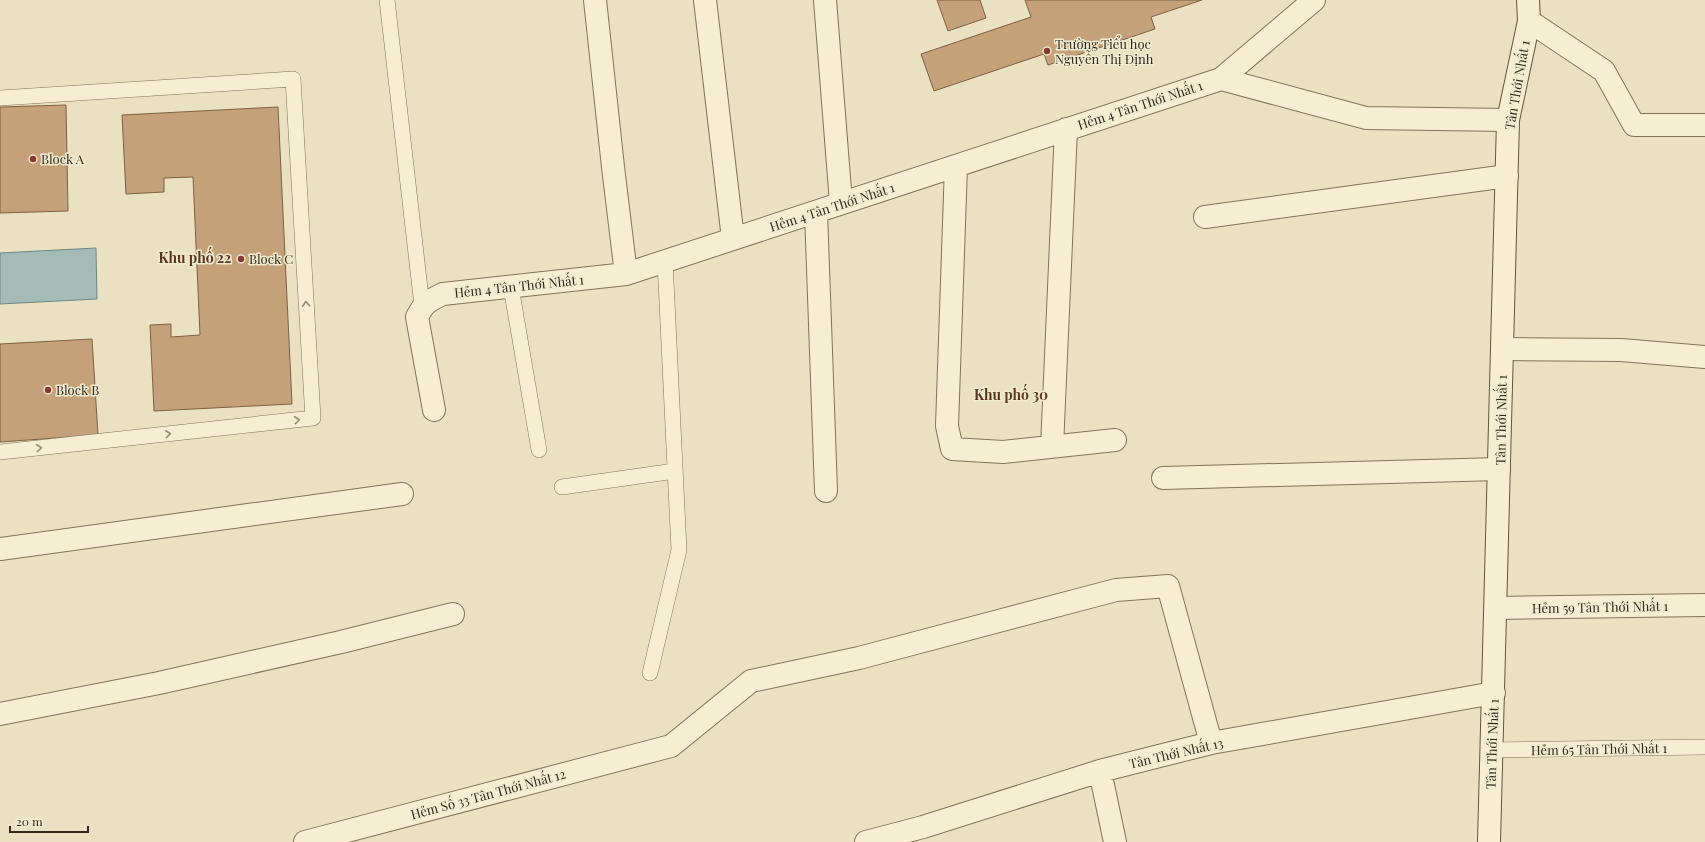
<svg xmlns="http://www.w3.org/2000/svg" width="1705" height="842" viewBox="0 0 1705 842" font-family="'Playfair Display',serif">
	<rect width="100%" height="100%" fill="#e9e1c1"/>
	<!-- water -->
	<path fill="#a3bcb7" stroke="#6b8984" d="M96,248L97,299L0,304V253Z"/>
	<!-- building -->
	<path fill="#c4a179" stroke="#7e6042" d="M937,0H980L986,18L948,31Z
		M1025,0H1202L1151,17L1155,29L1048,65L1044,54L934,91L921,54L1031,17Z
		M66,105L68,211L0,213V107Z
		M278,107L292,404L154,411L150,325L171,324V337L200,335L193,177L164,178V192L126,194L122,115Z
		M92,339L98,435L0,442V344Z"/>
	<g fill="none" stroke-linecap="round" stroke-linejoin="round">
		<defs>
			<path id="lane" d="M387,0L422,306
				M0,98L293,79L313,418L0,452
				M511,287L539,450
				M562,487L675,471
				M650,673L679,550L665,261
				M1492,750L1705,747"/>
			<path id="street" d="M595,0L613,167L626,274
				M705,0L733,239
				M825,0L841,203
				M1529,21L1604,71L1634,125H1705
				M1221,79L1366,118L1508,120
				M956,166L947,426L952,449L1003,452L1115,440
				M816,212L826,491
				M1205,217L1507,176
				M1503,349L1621,350L1705,357
				M434,410L417,317C424,303 428,301 443,294L626,274L1221,79L1314,0
				M1052,447L1066,129
				M1163,478L1499,469
				M0,549L402,494
				M1496,608L1705,605
				M0,714L159,683L341,642L453,614
				M1100,771L1115,842
				M305,842L671,746L751,681L859,658L1116,590L1168,586L1211,743
				M866,842L923,827L1100,771L1211,743L1494,693"/>
			<path id="secondary" d="M1489,842L1508,120L1529,21L1528,0"/>
		</defs>
		<!-- lane casing -->
		<use href="#lane" stroke="#81735a" stroke-width="16"/>
		<!-- street casing -->
		<use href="#street" stroke="#81735a" stroke-width="24"/>
		<!-- secondary casing -->
		<use href="#secondary" stroke="#63543d" stroke-width="24"/>
		<!-- lane -->
		<use href="#lane" stroke="#f5eed3" stroke-width="15"/>
		<!-- street -->
		<use href="#street" stroke="#f5eed3" stroke-width="22"/>
		<!-- secondary -->
		<use href="#secondary" stroke="#f5eed3" stroke-width="22"/>
	</g>
	<!-- one-way arrows -->
	<defs><path id="oneway-chevron" d="M-2-3.5L2.5 0L-2 3.5" fill="none" stroke-width="1.6" stroke-linecap="round" stroke-linejoin="round"/></defs>
	<g stroke="#948c78">
		<use href="#oneway-chevron" transform="translate(306 304) rotate(-93)"/>
		<use href="#oneway-chevron" transform="translate(297 420) rotate(-6)"/>
		<use href="#oneway-chevron" transform="translate(168 434) rotate(-6)"/>
		<use href="#oneway-chevron" transform="translate(39 448) rotate(-6)"/>
	</g>
	<!-- markers -->
	<g fill="#8a382f" stroke="#f1ebcf" stroke-width="1.5">
		<circle cx="1047" cy="51" r="4"/>
		<circle cx="33" cy="159" r="4"/>
		<circle cx="241" cy="259" r="4"/>
		<circle cx="48" cy="390" r="4"/>
	</g>
	<g text-anchor="middle" stroke-width="3" stroke-linejoin="round" paint-order="stroke">
		<!-- poi labels -->
		<g font-size="13" fill="#32291d" stroke="#f1ebcf" text-anchor="start">
			<text x="1055" y="49">Trường Tiểu học<tspan x="1055" dy="15">Nguyễn Thị Định</tspan></text>
			<text x="41" y="164">Block A</text>
			<text x="249" y="264">Block C</text>
			<text x="56" y="395">Block B</text>
		</g>
		<!-- street labels -->
		<g font-size="13" fill="#32291d" stroke="#f1ebcf">
			<text transform="translate(1517 85) rotate(-80)" y="5">Tân Thới Nhất 1</text>
			<text transform="translate(1140 105) rotate(-18)" y="5">Hẻm 4 Tân Thới Nhất 1</text>
			<text transform="translate(832 207) rotate(-18)" y="5">Hẻm 4 Tân Thới Nhất 1</text>
			<text transform="translate(519 286) rotate(-6)" y="5">Hẻm 4 Tân Thới Nhất 1</text>
			<text transform="translate(1501 420) rotate(-89)" y="5">Tân Thới Nhất 1</text>
			<text transform="translate(1600 607) rotate(-1)" y="5">Hẻm 59 Tân Thới Nhất 1</text>
			<text transform="translate(1492 744) rotate(-88)" y="5">Tân Thới Nhất 1</text>
			<text transform="translate(1599 749) rotate(-1)" y="5">Hẻm 65 Tân Thới Nhất 1</text>
			<text transform="translate(1176 753) rotate(-13)" y="5">Tân Thới Nhất 13</text>
			<text transform="translate(488 794) rotate(-15)" y="5">Hẻm Số 33 Tân Thới Nhất 12</text>
		</g>
		<!-- neighbourhood labels -->
		<g font-size="14" font-weight="bold" fill="#5b3320" stroke="#f1ebcf">
			<text x="195" y="263">Khu phố 22</text>
			<text x="1011" y="400">Khu phố 30</text>
		</g>
	</g>
	<!-- scale -->
	<path d="M10 826v6h78v-6" fill="none" stroke="#32291d" stroke-width="2"/>
	<text x="16" y="826" font-size="12" fill="#32291d" stroke="#f1ebcf" stroke-width="3" paint-order="stroke">20 m</text>
</svg>
